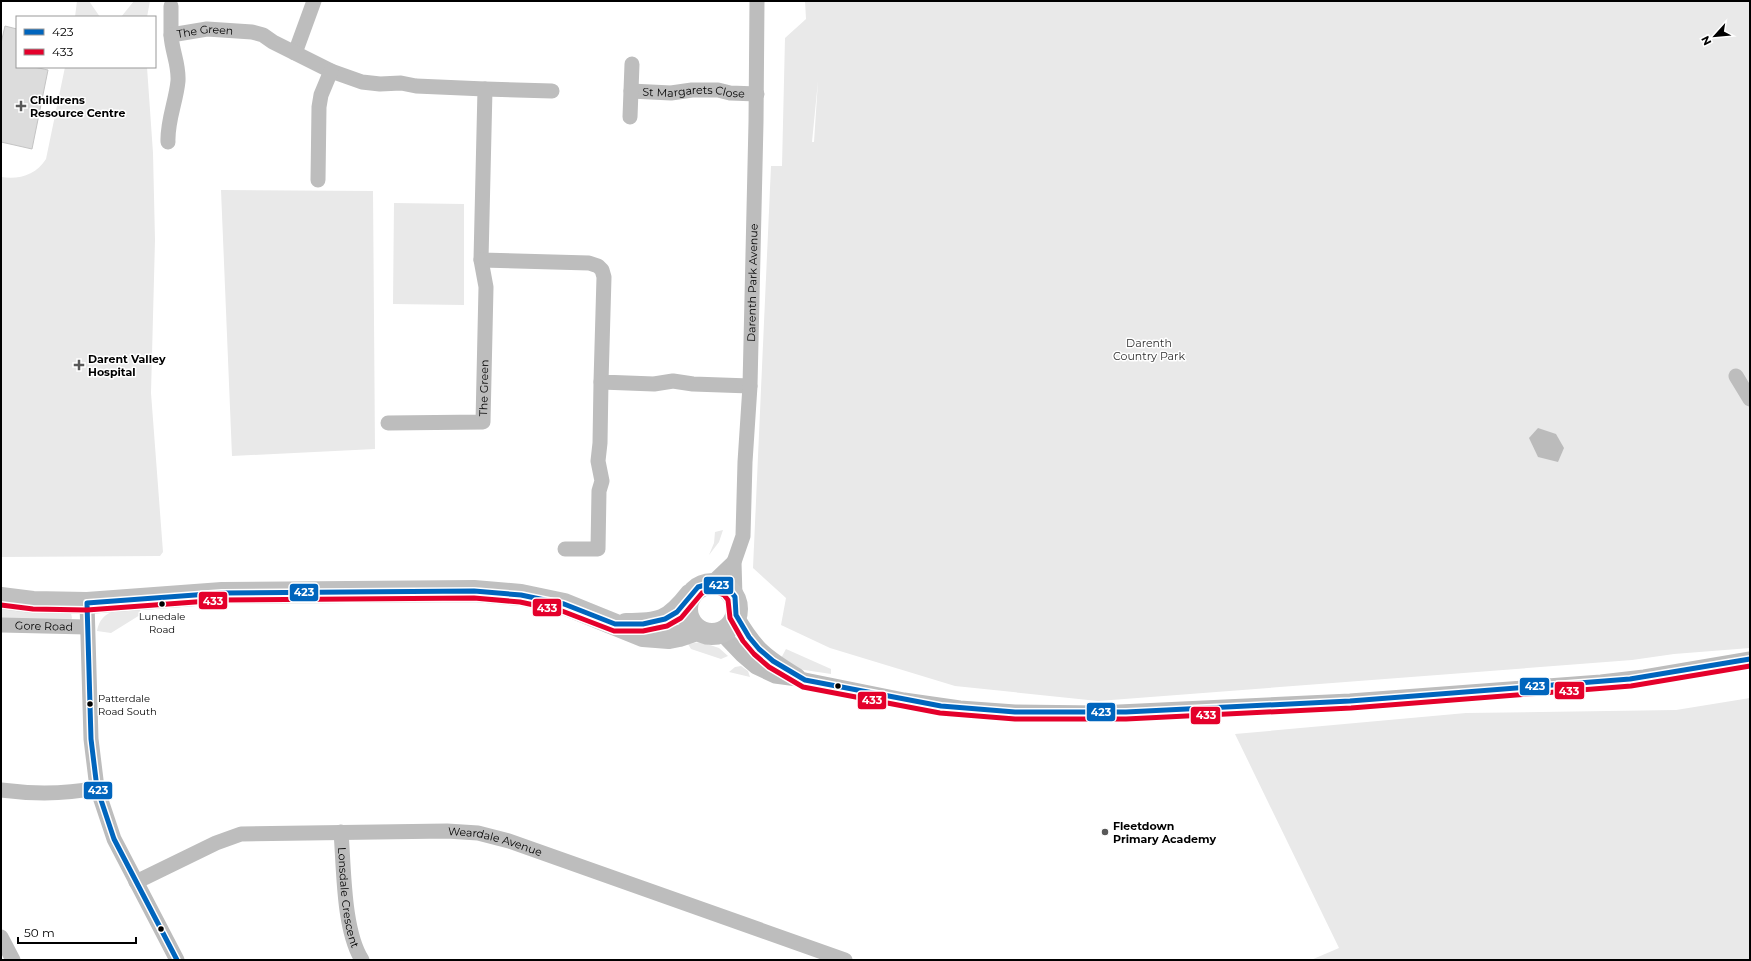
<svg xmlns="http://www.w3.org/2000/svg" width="1751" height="961" viewBox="0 0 1751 961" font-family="Montserrat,sans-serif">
	<rect width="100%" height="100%" fill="#fff"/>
	<!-- green -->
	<path fill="#e9e9e9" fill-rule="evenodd" d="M77,1H89L100,17H102H75Z
		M134,1H150L147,17H121Z
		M805,1H1750V648L1674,654L1632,660L1098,701L955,686L830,648L781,625L786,598L753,568L771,166H782L785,38L806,19ZM818,81L814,142H812Z
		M65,67H147L153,153L155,240L151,393L163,552L160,556L1,557V177C19,180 36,175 46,159Z
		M221,190L373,191L375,449L232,456Z
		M394,203L464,204V305L393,304Z
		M723,530L719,542L709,555L714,543L715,532Z
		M1,605L71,613L72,618L70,622L1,620Z
		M140,607V615L111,633L97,631C101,609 121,609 140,607Z
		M701,642L719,648L728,656L721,659L691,649L688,644Z
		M786,649L831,669V674L798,669L780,660Z
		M741,666L748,671L750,677L729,672L735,667Z
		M1750,698V960H1311L1339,948L1235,734L1466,713L1676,710Z"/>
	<!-- water -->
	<path fill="#bbb" d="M1538,428L1556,434L1564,448L1558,462L1538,457L1529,438Z"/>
	<!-- building -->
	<path fill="#dcdcdc" stroke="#c4c4c4" d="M5,26L17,29V67H34L48,70L32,149L1,142V43Z"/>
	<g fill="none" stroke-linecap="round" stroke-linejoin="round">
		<!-- street -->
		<g stroke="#bdbdbd" stroke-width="15">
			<path d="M171,6V35"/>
			<path d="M295,53L314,1"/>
			<path d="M485,89L552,91"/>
			<path id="s1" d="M631,91L671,93L692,90H718L730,93L757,94"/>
			<path d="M630,117L632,64"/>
			<path id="s2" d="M168,142C167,121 176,102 178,81C179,64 172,52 171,35L207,29L252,32L263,35L273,42L331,71L362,82L380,84L401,83L416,86L485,89L481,260L589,263L598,266L602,270L604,277L601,382L654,384L673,381L693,384L750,386"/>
			<path d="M318,180L319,107L321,95L331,71"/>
			<path d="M1736,376L1750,399"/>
			<path id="s3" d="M388,423L483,422L486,287L481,260"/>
			<path d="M565,549H598L599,491L602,481L598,461L600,443L601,382"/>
			<path d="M712,583L734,562"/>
			<path id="s4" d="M735,597L734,562L743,536L745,462L750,386L756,122L757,1"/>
			<path d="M87,603L91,739L97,788L114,839L177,960"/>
			<path d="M736,615C756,649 765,656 798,676"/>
			<path id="s5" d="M1,625L87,627"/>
			<path d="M721,633L742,655L756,667L775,676L805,680L904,700L960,708L1015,712L1098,713L1350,701L1601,682L1644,677L1750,659"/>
			<path d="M1,790C32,794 66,794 97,788"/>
			<path id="s6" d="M341,832C344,868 343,930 362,960"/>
			<path id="s7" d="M136,882L216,843L241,834L447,831L478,833L509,841L845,960"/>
			<path d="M1,937L13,960"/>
		</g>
		<!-- secondary -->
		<path stroke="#c0c0c0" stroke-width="22" d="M687 609a25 25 0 1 1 50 0a25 25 0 1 1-50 0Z
			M1,598L33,602L87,603L222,593L474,591L521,595L564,604L643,636L669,638L679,636L697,630
			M626,624C660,624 669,622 690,595"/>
		<defs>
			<path id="bus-1" d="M87,603L222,593L474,591L521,595L564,604L615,624H643L665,619L677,612L698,587L712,583L729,589L735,597L736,615L749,637L759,649L773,661L805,680L941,706L1015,712H1126L1350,701L1630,679L1750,659
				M87,603L91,739L97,788L114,839L177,960"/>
			<path id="bus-2" d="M1,605L33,609L87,610L222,600L474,598L520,602L562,611L614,631H643L667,626L681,618L702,593L712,590L724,595L728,600L730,618L743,641L754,654L769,667L803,687L940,713L1015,719H1126L1351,708L1631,686L1750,666"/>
		</defs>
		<!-- bus-1 casing -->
		<use href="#bus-1" stroke="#fff" stroke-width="8"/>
		<!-- bus-2 casing -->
		<use href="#bus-2" stroke="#fff" stroke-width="8"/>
		<!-- bus-1 -->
		<use href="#bus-1" stroke="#0065bd" stroke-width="5"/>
		<!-- bus-2 -->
		<use href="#bus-2" stroke="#e4002b" stroke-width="5"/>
	</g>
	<!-- markers -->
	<g fill="#595959" stroke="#fff" stroke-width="1.5">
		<path d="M19 100h4v4h4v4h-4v4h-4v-4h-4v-4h4z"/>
		<path d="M77 359h4v4h4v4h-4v4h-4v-4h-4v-4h4z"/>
		<circle cx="1105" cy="832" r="4"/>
	</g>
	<g fill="#000" stroke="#fff" stroke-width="1.5">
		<circle cx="162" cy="604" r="3.5"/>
		<circle cx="838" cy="686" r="3.5"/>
		<circle cx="90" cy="704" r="3.5"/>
		<circle cx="161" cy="929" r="3.5"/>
	</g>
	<g text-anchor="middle" stroke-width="3" stroke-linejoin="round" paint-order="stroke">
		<!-- bus labels -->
		<g font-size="10" fill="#000" stroke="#fff">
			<text x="162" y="620">Lunedale<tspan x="162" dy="13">Road</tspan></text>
			<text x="98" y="702" text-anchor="start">Patterdale<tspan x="98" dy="13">Road South</tspan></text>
		</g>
		<!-- street labels -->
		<g font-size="11" fill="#000" stroke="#fff">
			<text dy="4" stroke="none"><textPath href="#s2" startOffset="143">The Green</textPath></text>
			<text dy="4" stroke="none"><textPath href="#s1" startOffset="63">St Margarets Close</textPath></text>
			<text dy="4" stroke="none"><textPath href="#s4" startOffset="316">Darenth Park Avenue</textPath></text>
			<text dy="4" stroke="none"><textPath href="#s3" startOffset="129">The Green</textPath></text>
			<text dy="4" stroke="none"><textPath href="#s5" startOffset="43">Gore Road</textPath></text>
			<text dy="4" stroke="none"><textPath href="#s7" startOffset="371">Weardale Avenue</textPath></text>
			<text dy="4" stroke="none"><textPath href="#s6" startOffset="66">Lonsdale Crescent</textPath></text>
		</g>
		<!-- poi labels -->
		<g font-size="11" font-weight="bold" fill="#000" stroke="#fff" text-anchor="start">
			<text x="30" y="104">Childrens<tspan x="30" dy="13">Resource Centre</tspan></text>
			<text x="88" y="363">Darent Valley<tspan x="88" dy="13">Hospital</tspan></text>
			<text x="1113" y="830">Fleetdown<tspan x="1113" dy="13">Primary Academy</tspan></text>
		</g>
		<!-- park labels -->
		<g font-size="11" fill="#2e2e2e" stroke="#fff">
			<text x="1149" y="347">Darenth<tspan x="1149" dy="13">Country Park</tspan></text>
		</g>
	</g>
	<g stroke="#fff" stroke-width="1.5">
		<rect x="703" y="576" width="31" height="19" rx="4" fill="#0065bd"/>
		<rect x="289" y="583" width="30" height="19" rx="4" fill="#0065bd"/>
		<rect x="198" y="591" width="30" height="19" rx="4" fill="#e4002b"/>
		<rect x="532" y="598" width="30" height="19" rx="4" fill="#e4002b"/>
		<rect x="1519" y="677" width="31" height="19" rx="4" fill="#0065bd"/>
		<rect x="1554" y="681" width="31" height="19" rx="4" fill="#e4002b"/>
		<rect x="857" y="691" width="30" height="19" rx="4" fill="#e4002b"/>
		<rect x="1086" y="702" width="30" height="20" rx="4" fill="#0065bd"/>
		<rect x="1190" y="706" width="31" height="19" rx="4" fill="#e4002b"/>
		<rect x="83" y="781" width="30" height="19" rx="4" fill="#0065bd"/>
	</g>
	<g font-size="11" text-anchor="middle" font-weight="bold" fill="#fff">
		<text x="719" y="589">423</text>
		<text x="304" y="596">423</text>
		<text x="213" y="605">433</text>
		<text x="547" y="612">433</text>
		<text x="1535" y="690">423</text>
		<text x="1569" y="695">433</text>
		<text x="872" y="704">433</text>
		<text x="1101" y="716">423</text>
		<text x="1206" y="719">433</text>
		<text x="98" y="794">423</text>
	</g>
	<!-- border -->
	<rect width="1751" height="961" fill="none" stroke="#000000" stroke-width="4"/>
	<!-- legend -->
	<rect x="16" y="16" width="140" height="52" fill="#ffffff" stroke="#999999"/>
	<rect x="24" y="29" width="20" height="6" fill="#0065bd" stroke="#999999"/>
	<text x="52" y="36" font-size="12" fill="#000000">423</text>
	<rect x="24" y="49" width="20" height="6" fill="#e4002b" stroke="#999999"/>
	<text x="52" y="56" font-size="12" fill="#000000">433</text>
	<!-- north arrow -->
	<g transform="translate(1715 36) rotate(243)" stroke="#ffffff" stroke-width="3" paint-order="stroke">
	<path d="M0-3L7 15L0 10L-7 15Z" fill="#000000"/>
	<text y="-6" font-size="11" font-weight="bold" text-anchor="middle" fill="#000000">N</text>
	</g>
	<!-- scale -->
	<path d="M18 937v6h118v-6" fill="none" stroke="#000000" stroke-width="2"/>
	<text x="24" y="937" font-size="12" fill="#000000" stroke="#ffffff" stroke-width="3" paint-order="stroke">50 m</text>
</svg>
